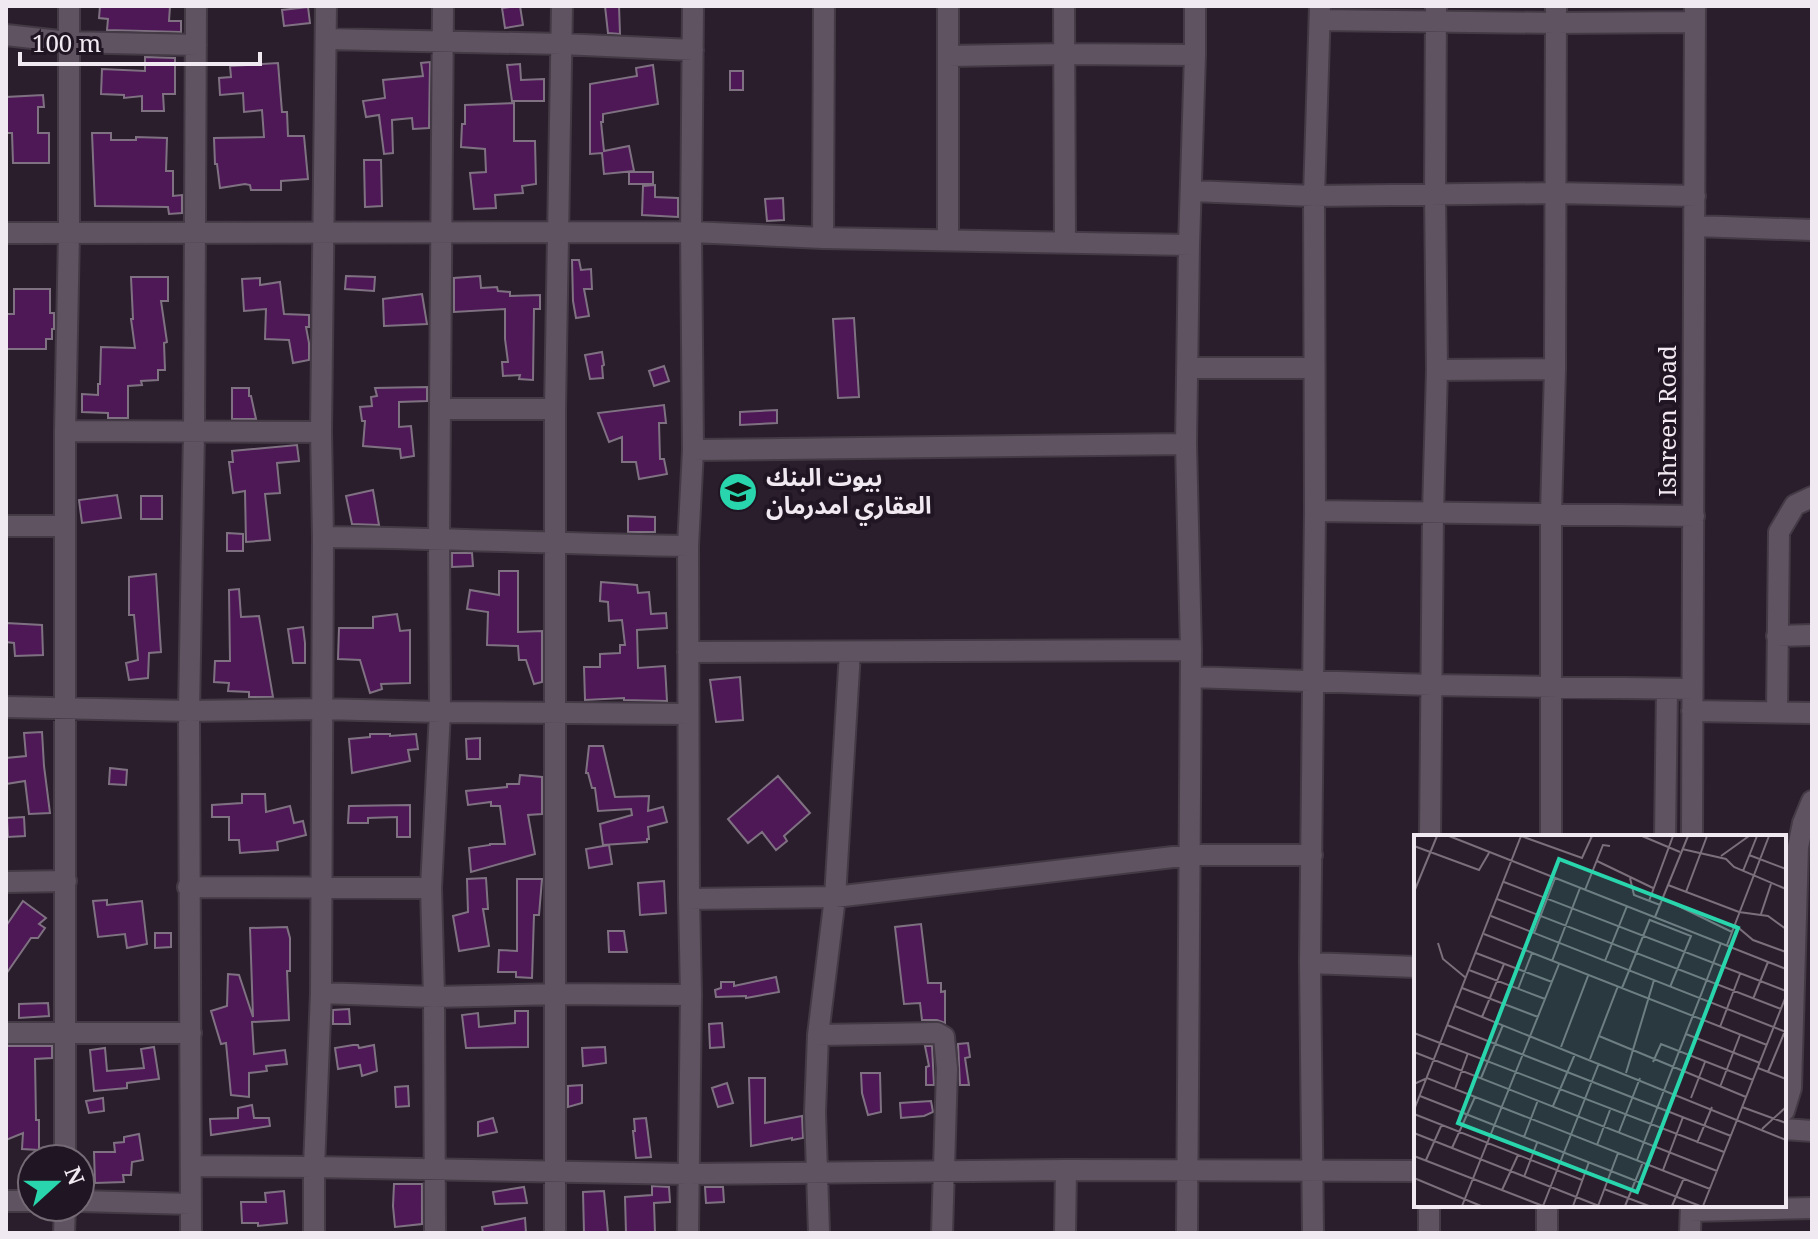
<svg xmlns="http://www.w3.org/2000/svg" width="1818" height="1239" viewBox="0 0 1818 1239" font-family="'Noto Serif','Noto Sans Arabic',serif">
	<rect width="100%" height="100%" fill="#2a1e2c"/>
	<!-- building -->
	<path fill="#4d1855" stroke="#7f7182" stroke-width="2" d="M100,6H170L169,21H181V32L107,30L108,19L99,18Z
		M520,6L523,25L505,28L502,8Z
		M605,6H619L620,34L608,33Z
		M308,7L310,23L284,26L282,10Z
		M145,57L175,58V94H163L164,111H142V96L124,98V95L101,94L102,69L145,71Z
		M430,62L429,128L413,129L412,118L392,120L393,153L384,154L379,115L366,117L363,101L385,98L383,80L423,76L421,63Z
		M278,63L282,112H287L288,136H304L308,179L281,181V190H251L250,185L245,184L220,188L217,164H215L214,138L264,137L262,110L244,112L243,93L220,95L219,78L231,77L230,66Z
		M520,64L521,80L544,79V101H512L507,65Z
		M653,65L658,104L603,114V122H601L604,151L629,146L634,171L604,174L602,153L590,154V84L637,76L636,68Z
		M730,71H743V90H730Z
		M43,95L44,107H38V133H49V163H13L12,133H6V97Z
		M514,103V141H535L536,184L522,186L523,193L495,195L496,208L474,209L470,173L486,172L485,149L461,147L462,124H465V105Z
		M92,133H111V140H136V137L167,138L166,171H173V196L182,195V213L169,214L168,207L95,206Z
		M364,160H381L382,206L365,207Z
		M629,172H653V184H629Z
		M655,185V197L678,198V217L642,215L643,186Z
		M783,198L784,220L767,221L765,199Z
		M572,260H579L581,270L591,269L592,289H584L589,316L576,318L573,301Z
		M346,276L375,277L374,291L345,289Z
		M480,276L481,288L497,287L498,291L510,292V296L540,295V309H534L533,380L519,379L520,375L503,376L502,362H508L505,339V309L454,312V278Z
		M131,277H168V301H161L167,342L164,343L165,370H158V380L141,381L142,385L128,386V418H108V413L82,412V394L98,395V384H100L101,347L135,348L131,319H133Z
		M260,278V285L280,282L284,314L309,315V327H306L309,343V360L293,363L289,340L265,339L266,309L244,311L242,279Z
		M14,289H50V313H54V329H52V339H46V349H6V314H14Z
		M422,294L427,324L384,326L383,299Z
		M854,318L859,397L838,398L833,319Z
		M602,352L604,365L602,366L603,378L590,379L585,355Z
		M664,366L669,381L654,386L649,371Z
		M427,387V401L399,402V427L411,426L414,456L401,458L400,449L363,446L365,421H362L360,407L372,406L371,397L377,396L375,388Z
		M232,388H249V396H251L256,419H232Z
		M664,405L666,423H659L660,459H664L667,474L639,479L636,462H622V437L609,442L598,413Z
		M777,410V423L740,425V412Z
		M297,445L299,461L277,463L280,493L265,494L270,540L246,542L245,491L233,493L229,462H233L232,451Z
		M373,490L379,525L352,524L346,496Z
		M117,495L121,518L82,523L79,500Z
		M141,496H162V519H141Z
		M628,516L655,517V532H628Z
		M227,533L243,534V551H227Z
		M452,553H472L473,566L452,567Z
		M499,571H518V632L542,631V682L534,684L526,660H519L518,646L487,645L488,612L467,609L470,590L499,595Z
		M156,574L161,652L149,653L148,678L129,680L126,663L138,660L134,615H129V577Z
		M601,582L637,585L638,593L649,592L651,614L666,613L667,628L637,630L638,668L665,666L667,701L624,700V698L585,700L584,667H600V654L620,653V645H625L622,620L609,621L608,602L600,601Z
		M239,589L241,617L259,616L273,697H249V692L228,691L229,683L214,682L215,661H230L229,590Z
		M397,614L400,631L410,630V683L381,684L382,689L370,693L360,660L338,659L339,628H373V617Z
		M6,623L42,625L43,655L15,656L14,643L6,642Z
		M303,627L305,643V663H293L288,629Z
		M740,677L743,720L716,722L710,680Z
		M42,732L44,766L50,813L29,814L25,781L6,784V758L26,756L24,733Z
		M370,734H390V736L416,734L418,749L408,750L410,761L352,773L349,739L370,737Z
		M480,738V759H467L466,739Z
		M589,746H603L615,797L649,796L648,811L663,807L667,822L648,827L649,839H647V842L603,845L600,824L632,815L631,809L598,811L595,788H592L588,773H586Z
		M110,768L127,770L126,785L109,784Z
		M520,775L542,777V814L528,815L535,854L471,872L469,848L490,845V844H505L500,806H491V802L468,805L466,791L507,787V784H519Z
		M778,776L810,813L784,836L787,841L776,850L762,832L748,843L728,819Z
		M242,794H265L266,812L290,806L294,823L303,821L306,835L277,842L278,850L240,853L239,840H229V817H212V805L242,803Z
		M410,805V837H397V817L368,818V823H348L349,806Z
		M24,817L25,836L8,837L7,818Z
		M609,845L612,864L589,868L586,849Z
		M486,878L488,909H483L489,946L459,951L453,916L468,912L467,879Z
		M517,879H542L539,915H534L532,978L516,977V972H498L499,950L517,951Z
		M664,881L666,913L640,915L638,883Z
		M107,900V905L142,901L147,944L127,948L125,934L98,937L93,901Z
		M23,901L46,918L39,924L45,928L38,938H31L6,974V926Z
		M921,924L928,983H941V992L945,991V1023L937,1020H922L920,1003L904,1004L895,927Z
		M287,927L290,938V971H287L289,1020L252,1022L254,1054L285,1050L287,1064L266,1066L267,1071L249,1073V1097L231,1095L226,1043L221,1044L211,1011L227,1006L228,974L239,975L253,1017L250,928Z
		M608,931H624L627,952H609Z
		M155,933H171V947L155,948Z
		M776,977L779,992L746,998V996L716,997L715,990L721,988V982H734V986Z
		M48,1003L49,1016L19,1018V1004Z
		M349,1009L350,1024H333V1010Z
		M515,1011H528V1047L466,1048L462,1015L478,1013L479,1027L515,1023Z
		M722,1023L724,1047L710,1048L709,1024Z
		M968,1043L970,1057L965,1058L969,1085H960L958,1044Z
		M353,1045H358L359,1048L374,1045L377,1071L362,1076L360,1065L338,1069L335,1048Z
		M6,1046H52V1058L35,1059L36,1120H39V1150L22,1149L23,1133L6,1140Z
		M925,1046H932L934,1085H926V1067L929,1066Z
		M154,1047L159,1079L127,1083V1088L94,1091L90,1050L105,1048L107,1071L144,1068L141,1049Z
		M605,1047L606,1063L583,1066L582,1048Z
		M861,1073H880L881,1112L868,1115L862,1093Z
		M749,1078H765V1123L802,1116L803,1138L792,1140V1138L751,1146Z
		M727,1083L733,1103L718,1107L712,1088Z
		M582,1085V1103L568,1107V1086Z
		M408,1086L409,1106L396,1107L395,1087Z
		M103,1098L104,1111L89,1113L86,1101Z
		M931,1101L933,1112L924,1116L901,1118L900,1103Z
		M252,1105L254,1118H269L270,1126L211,1135L210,1119L238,1118V1108Z
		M493,1118L497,1132L478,1136V1122Z
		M646,1118L651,1157L636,1158L633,1131H635L634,1119Z
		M139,1134L143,1160L132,1162L131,1175H123L124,1182L95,1183L94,1152H115L114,1143L124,1142V1137Z
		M394,1184H422V1224L395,1227L393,1206Z
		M652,1186L669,1187L670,1202L654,1203L655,1233H626L625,1197L652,1195Z
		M524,1187L527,1203L495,1204L493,1192Z
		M705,1187H723L724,1202L706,1203Z
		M284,1191L287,1223L258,1226V1223H242L241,1202H266L265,1193Z
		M604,1191L608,1233H584L583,1192Z
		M525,1218L526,1233H483L482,1227Z"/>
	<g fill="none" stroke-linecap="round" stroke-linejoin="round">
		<defs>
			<path id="minor" d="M948,6V239
				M1064,6L1065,242
				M1320,20L1555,23L1695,22
				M6,35L68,42L196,45
				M326,39L562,44L693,50
				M948,56L1065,54L1195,55
				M1192,191L1314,196L1556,193L1695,196
				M1695,226L1812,230
				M6,233L691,232L823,238L1189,245
				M823,238L824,6
				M1188,368H1313
				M1437,370L1555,369
				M441,409H555
				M65,431L321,432
				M693,450L1186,444
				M1315,511L1694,516
				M6,526H65
				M323,537C444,538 566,544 688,546
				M1777,636L1812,635
				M688,652L1191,650
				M1191,677L1431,685L1692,689
				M6,707L189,711L321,709L440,712L688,714
				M1692,711L1812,713
				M1777,712L1779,532L1795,505L1812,497
				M1430,837L1433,512L1437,370L1435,194L1436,6
				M1551,837V513L1555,369L1556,6
				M1665,837L1667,689
				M1692,837L1695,6
				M6,882L66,881
				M188,887L431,888
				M689,899L835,897L1190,855H1312
				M1310,963L1416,967
				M321,993L434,997L557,994L691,995
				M6,1033H191
				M818,1035L937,1033L944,1037L947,1069L942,1233
				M1784,1111L1791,1088L1798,847L1803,823L1812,801
				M1784,1129L1812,1131
				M65,1159V431L69,233V6
				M191,1166L314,1167L688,1174L1066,1170L1416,1171
				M6,1201H32
				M80,1201L191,1204
				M1691,1211L1812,1208
				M64,1233L65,1207
				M191,1233L189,711L194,432L196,6
				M314,1233V1167L321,993L323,537L321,432L326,6
				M435,1233L434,997L431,888L440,712L439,538L443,6
				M555,1233V409L562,6
				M688,1233L691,995L689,899L688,546L693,450L691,232L693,6
				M819,1233L815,1112L818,1035L835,897L850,652
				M1065,1233L1066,1170
				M1187,1233L1191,650L1186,444L1189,245L1195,55V6
				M1313,1233L1310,963L1315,511L1314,196L1320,6
				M1429,1233V1205
				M1547,1233V1205
				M1690,1233L1691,1205"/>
		</defs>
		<!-- minor casing -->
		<use href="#minor" stroke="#433a45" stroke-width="24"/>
		<!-- minor -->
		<use href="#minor" stroke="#5f5261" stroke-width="20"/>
	</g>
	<!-- icons -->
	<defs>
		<symbol id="school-disc" viewBox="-11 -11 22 22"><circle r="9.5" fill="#29d5ac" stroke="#201522"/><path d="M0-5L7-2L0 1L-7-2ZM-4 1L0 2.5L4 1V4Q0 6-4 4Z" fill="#111"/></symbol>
	</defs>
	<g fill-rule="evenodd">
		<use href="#school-disc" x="716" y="470" width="44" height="44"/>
	</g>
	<g text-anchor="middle" stroke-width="8" stroke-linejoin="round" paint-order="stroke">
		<!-- street labels -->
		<g font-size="24" fill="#f1e9f2" stroke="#201522">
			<text transform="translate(1668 421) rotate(-90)" y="8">Ishreen Road</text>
		</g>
		<!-- poi labels -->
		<g font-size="24" font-weight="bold" fill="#f1e9f2" stroke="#201522" text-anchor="start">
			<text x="766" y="486">بيوت البنك<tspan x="766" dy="28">العقاري امدرمان</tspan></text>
		</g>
	</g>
	<!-- overview -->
	<g transform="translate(1414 835)">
		<rect width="372" height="372" fill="#2a1e2c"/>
		<path fill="none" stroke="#7a6f7b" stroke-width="2" d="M35,1L372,134M107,1L168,23L178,1M228,1L266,17M0,11L65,35L75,18M268,14L312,24L320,32L372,54M335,20L372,34M307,21L335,1M183,26L239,53M329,36L343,1M216,43L220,60L246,70M90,47L372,156M254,50L325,77L354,81L372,94M171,55L189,10L196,11M0,57L23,1M272,57L293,1M248,63L318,97M83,64L367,174M235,66L259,1M347,79L357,49M77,81L372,197M241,82L274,1M236,85L277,101L256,152M320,89L339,105L372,117M120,98L141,43M70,99L353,210M24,108L29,124L52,143M313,110L355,1M62,118L138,147M138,126L166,53M191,126L213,71M55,135L131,164M48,153L124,182M208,153L236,84M104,154L118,118M339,164L354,127M41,171L372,305M68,182L90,129M33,190L317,301M306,192L326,139M0,198L310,317M272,199L346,228M185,201L332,262M147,212L174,141M0,217L303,336M176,224L204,151M239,227L247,209L339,245M344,233L372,244M354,237L371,196M212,238L240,145M67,243L89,190M0,249L13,243L296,354M306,252L326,200M41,254L54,218M6,261L286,371M277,263L291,227M139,271L161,219M328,272L372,288M0,275L107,1M0,279L168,345M348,294L372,272M205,297L226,243M0,298L185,371M110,302L124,265M283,308L298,272M183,310L196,275M38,313L61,262M0,321L129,371M12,325L28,289M223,325L307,108M249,335L269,282M110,342L123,308M0,343L67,371M190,354L235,371M88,355L104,320M48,371L145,129M129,371L185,228M159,371L175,327M184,371L204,318M211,371L229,327M258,371L270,343M289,371L372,161"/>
		<path fill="#29d5ac" fill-opacity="0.15" stroke="#29d5ac" stroke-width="4" d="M145,24L324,93L223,357L44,288Z"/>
		<rect width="372" height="372" fill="none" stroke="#f1e9f2" stroke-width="4"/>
	</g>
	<!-- border -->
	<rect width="1818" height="1239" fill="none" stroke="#f1e9f2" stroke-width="16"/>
	<!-- north arrow -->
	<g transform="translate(56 1183) rotate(69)"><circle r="38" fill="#201522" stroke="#746a75" stroke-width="2"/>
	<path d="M0-6L14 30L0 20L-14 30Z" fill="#29d5ac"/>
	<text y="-12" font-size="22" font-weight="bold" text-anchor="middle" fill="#f1e9f2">N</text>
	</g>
	<!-- scale -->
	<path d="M20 52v12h240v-12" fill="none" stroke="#f1e9f2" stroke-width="4"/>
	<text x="32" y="52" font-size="24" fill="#f1e9f2" stroke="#201522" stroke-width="6" paint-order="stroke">100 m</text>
</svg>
